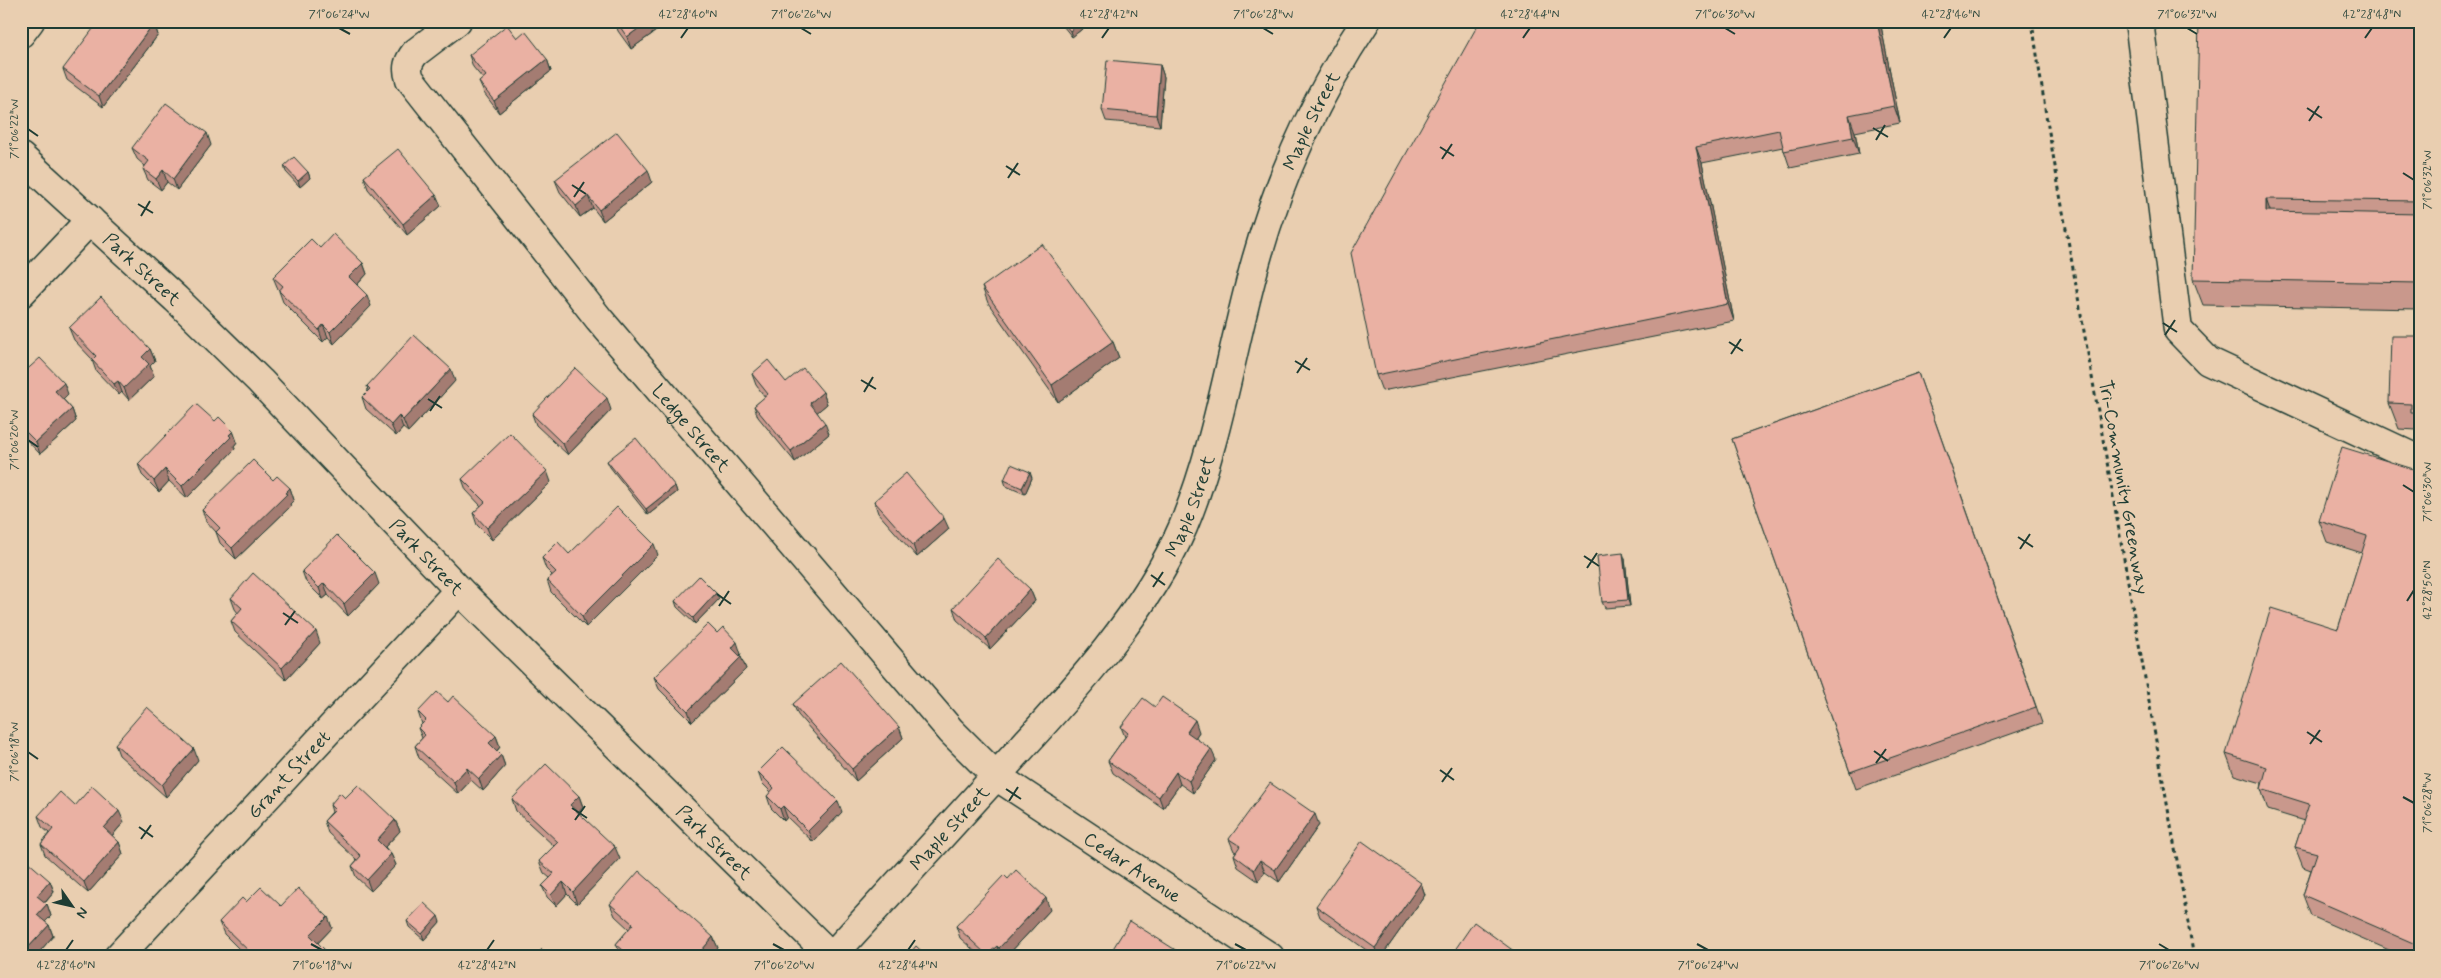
<svg xmlns="http://www.w3.org/2000/svg" width="2441" height="978" viewBox="0 0 2441 978" font-family="Mynerve,sans-serif">
	<rect width="100%" height="100%" fill="#e9ceb0"/>
	<filter id="ink" filterUnits="userSpaceOnUse"><feTurbulence type="fractalNoise" baseFrequency=".02" numOctaves="2"/><feDisplacementMap in="SourceGraphic" scale="10" xChannelSelector="R" yChannelSelector="G"/><feConvolveMatrix kernelMatrix="1 2 1 2 8 2 1 2 1" color-interpolation-filters="sRGB"/></filter>
	<g filter="url(#ink)">
		<g fill="none" stroke-linecap="round" stroke-linejoin="round">
			<defs>
				<g id="minor">
					<path id="s1" d="M457,21L415,53C408,62 406,68 410,79L599,319L951,731L996,776L1270,957"/>
					<path d="M2139,21L2178,330L2208,361L2420,460"/>
					<path d="M21,33L30,21"/>
					<path id="s2" d="M21,157L176,299L260,381L459,590L831,956"/>
					<path d="M21,293L90,220"/>
					<path id="s3" d="M118,957L459,590"/>
					<path id="s4" d="M831,957C889,893 948,829 1006,765C1069,696 1146,613 1183,527C1219,441 1231,349 1256,261C1280,175 1317,95 1366,21"/>
				</g>
			</defs>
			<!-- minor casing -->
			<use href="#minor" stroke="#1f3d34" stroke-width="31"/>
			<!-- path -->
			<path stroke="#1f3d34" stroke-width="3" stroke-dasharray="4 4" stroke-linecap="butt" d="M2032,21L2046,115L2194,957"/>
			<!-- minor -->
			<use href="#minor" stroke="#e9ceb0" stroke-width="28"/>
		</g>
		<!-- wall -->
		<path fill="#c9988c" stroke="#1f3d34" d="M615,21H670L631,49L618,31Z
			M1059,21H1092L1072,37Z
			M1480,21H1880L1900,123L1855,132L1859,154L1790,168L1783,147L1702,163L1734,321L1382,391L1376,375Z
			M2420,21V309L2203,305L2193,279Z
			M154,23L158,35L103,107L67,80L63,69Z
			M517,38L547,59L551,71L499,113L484,93L479,82L483,79L473,67L469,55Z
			M1160,65L1164,77L1160,126L1106,121L1102,110Z
			M211,145L177,190L167,182L161,190L148,180L143,169L145,166L137,159L132,148Z
			M284,166L308,172L310,178L300,187L286,172Z
			M364,177L436,195L441,206L407,235L368,189Z
			M555,180L652,182L603,221L593,208L580,217L560,192Z
			M320,248L363,263L367,274L357,285L371,306L334,344L328,337L323,342L283,302L279,291V290L278,289L273,277Z
			M982,287L1113,342L1119,358L1058,402L988,303Z
			M69,328L150,349L155,361L150,366L154,376L129,400L122,392L119,395L96,371L92,360V359L74,340Z
			M2420,336V437L2417,430L2399,429L2389,403Z
			M1918,373L2042,723L1856,789L1732,439Z
			M752,374L786,382L823,392L827,404L817,412L829,434L795,462L758,417L754,406L765,397L756,385Z
			M21,375L68,394L63,399L72,409L76,421L40,454L21,434Z
			M455,381L408,432L403,428L396,436L366,409L362,397L368,391L367,386Z
			M611,410L568,455L536,425L532,414Z
			M215,421L233,431L237,442L234,446L235,449L187,498L169,481L159,492L142,475L138,464Z
			M607,461L675,486L677,492L648,515L610,467Z
			M2420,471V957H2405L2311,916L2303,895L2311,870L2303,867L2295,847L2304,821L2268,810L2261,789L2262,783L2234,775L2226,754L2338,629L2362,553L2327,542L2319,521Z
			M1032,478L1025,494L1006,486L1004,480Z
			M462,479L551,482L492,540L477,525L473,513L481,506L466,490Z
			M273,480L290,488L294,500L290,504L291,506L236,559L220,543L216,532L206,521L202,510Z
			M874,501L949,529L917,557L878,513Z
			M569,554L658,555L586,627L551,592L547,580L552,575L546,569L542,558Z
			M1625,559L1630,606L1605,608L1602,602Z
			M302,571L379,584L348,616L328,595L323,599L306,582Z
			M1030,589L1035,601L990,649L957,620L953,608Z
			M716,593L719,599L695,624L677,607L675,601Z
			M231,598L320,643L286,680L235,632L231,621L238,613L235,609Z
			M717,633L741,654L740,655L746,669L692,722L659,689L654,677Z
			M448,702L496,736L500,747L497,751L501,755L505,766L483,791L471,780L458,794L419,758L415,746L422,738L418,728L422,724L418,712Z
			M793,704L899,727L903,738L856,781L798,715Z
			M1155,707L1199,732L1195,738L1216,760L1193,793L1180,784L1163,808L1113,773L1108,761L1125,737L1121,727Z
			M115,744L198,760L166,797L119,755Z
			M758,772L842,812L813,842L787,817L784,821L771,808L767,796L771,792L762,783Z
			M579,796L583,807L578,812L620,859L577,904L567,894L556,906L547,897L542,886L550,878L544,873L539,861L554,846L516,811L512,799Z
			M345,798L395,820L400,831L385,847L391,854L396,865L371,891L356,877L352,866L357,860L328,833L324,821L332,812L330,805Z
			M75,806L124,822L112,836L119,842L123,854L88,893L45,855L41,844L49,833L42,827L38,816Z
			M1319,825L1279,882L1265,872L1258,881L1238,867L1234,855L1236,852L1234,851L1229,839Z
			M21,867L50,881L54,892L45,903L47,904L51,916L45,922L49,925L53,936L35,957H25L21,953Z
			M1008,879L1050,910L1006,957H981L960,938L956,926Z
			M1421,883L1425,895L1381,957H1376L1320,917L1316,906Z
			M246,902L281,906L328,917L332,928L318,943L327,952L328,957H247L224,934L219,922Z
			M610,904L713,937L718,948L710,957H622L621,955L616,944L629,929L615,916Z
			M407,921L440,922L424,940L409,927Z"/>
		<!-- shaded-wall -->
		<path fill="#a47c72" stroke="#1f3d34" d="M649,21H670L631,49L627,37Z
			M1082,21H1092L1072,37L1070,31Z
			M1877,21H1880L1900,123L1894,106Z
			M154,23L158,35L103,107L99,96Z
			M547,59L551,71L499,113L494,101Z
			M1160,65L1164,77L1160,126L1156,115Z
			M1849,115L1855,132L1859,154L1853,137Z
			M207,133L211,145L177,190L173,179Z
			M1696,147L1702,163L1734,321L1728,304Z
			M163,170L167,182L161,190L156,179Z
			M648,170L652,182L603,221L599,210Z
			M308,172L310,178L300,187L298,181Z
			M436,195L441,206L407,235L403,224Z
			M588,196L593,208L580,217L576,206Z
			M2266,199L2275,225L2266,211Z
			M363,263L367,274L353,289L349,277Z
			M367,295L371,306L334,344L330,332Z
			M323,325L328,337L323,342L319,330Z
			M1113,342L1119,358L1058,402L1052,385Z
			M150,349L155,361L150,366L154,376L129,400L124,388L142,357Z
			M451,369L455,381L408,432L403,420Z
			M118,381L122,392L119,395L114,384Z
			M64,383L68,394L59,403L55,391Z
			M823,392L827,404L814,415L810,403Z
			M607,398L611,410L568,455L563,444Z
			M72,409L76,421L40,454L36,442Z
			M399,416L403,428L396,436L391,425Z
			M825,423L829,434L795,462L791,451Z
			M233,431L237,442L234,446L235,449L187,498L182,486Z
			M165,469L169,481L159,492L154,481Z
			M547,471L551,482L492,540L487,528Z
			M1030,472L1032,478L1025,494L1022,488Z
			M675,486L677,492L648,515L646,509Z
			M290,488L294,500L290,504L291,506L236,559L232,548Z
			M944,518L949,529L917,557L913,545Z
			M654,544L658,555L586,627L582,616Z
			M1623,553L1625,559L1630,606L1628,600Z
			M375,573L379,584L348,616L344,604Z
			M324,583L328,595L323,599L319,588Z
			M1030,589L1035,601L990,649L986,638Z
			M716,593L719,599L695,624L693,618Z
			M316,631L320,643L286,680L282,668Z
			M737,642L741,654L736,659L732,648Z
			M741,657L746,669L692,722L688,711Z
			M1195,720L1199,732L1191,744L1187,732Z
			M899,727L903,738L856,781L852,769Z
			M496,736L500,747L493,755L489,743Z
			M194,749L198,760L166,797L162,785Z
			M1211,749L1216,760L1193,793L1189,781Z
			M501,755L505,766L483,791L479,779Z
			M467,768L471,780L458,794L454,782Z
			M1176,772L1180,784L1163,808L1159,797Z
			M579,796L583,807L575,817L570,805Z
			M838,801L842,812L813,842L808,831Z
			M783,806L787,817L784,821L780,809Z
			M119,811L124,822L108,840L104,828Z
			M1315,814L1319,825L1279,882L1275,870Z
			M395,820L400,831L381,851L377,840Z
			M119,842L123,854L88,893L84,882Z
			M615,847L620,859L577,904L573,892Z
			M391,854L396,865L371,891L367,880Z
			M1260,860L1265,872L1258,881L1254,870Z
			M50,881L54,892L41,907L37,896Z
			M563,882L567,894L556,906L551,895Z
			M1421,883L1425,895L1381,957H1378L1375,948Z
			M1046,898L1050,910L1006,957H1002L999,948Z
			M47,904L51,916L41,926L37,915Z
			M438,916L440,922L424,940L422,934Z
			M328,917L332,928L314,947L310,935Z
			M49,925L53,936L35,957H29L26,950Z
			M713,937L718,948L710,957H696Z
			M997,946L1000,957H988L987,955Z
			M327,952L328,957H322Z"/>
		<!-- building -->
		<path fill="#eab1a3" stroke="#1f3d34" d="M99,21H151L154,23L99,96L63,69Z
			M616,21H649L627,37Z
			M1062,21H1082L1070,31Z
			M1480,21H1877L1894,106L1849,115L1853,137L1784,151L1779,130L1696,147L1728,304L1376,375L1351,253Z
			M2199,21H2420V201L2266,199V211L2420,214V283L2193,279Z
			M507,25L517,38L525,31L547,59L494,101L479,82L486,76L469,55Z
			M1107,60L1160,65L1156,115L1102,110Z
			M166,103L207,133L173,179L163,170L156,179L143,169L149,161L132,148Z
			M617,132L648,170L599,210L588,196L576,206L555,180Z
			M398,149L436,195L403,224L364,177Z
			M294,157L308,172L298,181L284,166Z
			M333,234L363,263L349,277L367,295L330,332L323,325L319,330L279,291L283,286L273,277L311,239L320,248Z
			M1042,244L1113,342L1052,385L982,287Z
			M101,297L150,349L142,357L149,364L124,388L118,381L114,384L92,360L96,356L69,328Z
			M414,335L451,369L403,420L399,416L391,425L362,397L370,389L367,386Z
			M2391,336H2420V413H2411V404L2389,403Z
			M40,358L64,383L55,391L72,409L36,442L21,427V375Z
			M768,360L786,382L803,368L823,392L810,403L825,423L791,451L754,406L768,394L752,374Z
			M575,368L607,398L563,444L532,414Z
			M1918,373L2036,707L1850,772L1732,439Z
			M196,404L215,421L219,417L233,431L229,435L231,437L182,486L165,469L154,481L138,464Z
			M510,433L547,471L487,528L473,513L485,502L462,479Z
			M636,438L675,486L646,509L607,461Z
			M2342,447L2420,471V946L2303,895L2317,853L2295,847L2309,804L2261,789L2267,767L2226,754L2271,608L2338,629L2367,536L2319,521Z
			M253,460L273,480L277,476L290,488L285,493L287,494L232,548L216,532L220,528L202,510Z
			M1011,464L1030,472L1022,488L1004,480Z
			M906,473L944,518L913,545L874,501Z
			M617,507L654,544L582,616L547,580L556,572L542,558L558,542L569,554Z
			M337,535L375,573L344,604L324,583L319,588L302,571Z
			M1623,553L1628,600L1602,602L1597,556Z
			M998,559L1030,589L986,638L953,608Z
			M253,573L316,631L282,668L231,621L242,608L231,598Z
			M699,576L716,593L693,618L675,601Z
			M708,624L717,633L723,627L737,642L732,648L741,657L688,711L654,677Z
			M841,661L899,727L852,769L793,704Z
			M437,692L448,702L453,696L496,736L489,743L501,755L479,779L467,768L454,782L415,746L425,735L418,728L426,720L418,712Z
			M1162,697L1195,720L1187,732L1211,749L1189,781L1176,772L1159,797L1108,761L1128,733L1121,727L1143,698L1155,707Z
			M147,707L194,749L162,785L115,744Z
			M783,747L838,801L808,831L783,806L780,809L767,796L774,788L758,772Z
			M546,764L579,796L570,805L615,847L573,892L563,882L551,895L542,886L554,874L539,861L558,842L512,799Z
			M1270,783L1315,814L1275,870L1260,860L1254,870L1234,855L1240,846L1229,839Z
			M358,785L395,820L377,840L391,854L367,880L352,866L361,856L324,821L335,810L330,805L340,793L345,798Z
			M92,786L119,811L104,828L119,842L84,882L41,844L53,829L38,816L60,792L75,806Z
			M1362,841L1421,883L1375,948L1316,906Z
			M27,861L50,881L37,896L47,904L37,915L49,925L26,950L21,946V867Z
			M1016,870L1046,898L999,948L997,946L987,955L956,926L1004,875L1008,879Z
			M639,871L713,937L696,957H672L669,954L667,957H631L616,944L633,924L610,904Z
			M261,887L281,906L298,888L328,917L310,935L327,952L322,957H255L219,922L242,898L246,902Z
			M424,903L438,916L422,934L407,921Z
			M1130,921L1185,956V957H1112L1109,955Z
			M1474,922L1522,957H1450Z
			M916,946L928,957H907Z
			M542,949L551,957H535Z
			M205,950L212,957H198Z"/>
	</g>
	<!-- ticks -->
	<path fill="none" stroke="#1f3d34" stroke-width="2" d="M339,28L350,34M801,28L811,34M1263,28L1273,34M1725,28L1735,34M2187,28L2197,34M681,38L688,28M1102,38L1109,28M1523,38L1530,28M1944,38L1951,28M2365,38L2372,28M2307,108L2322,118M2309,121L2319,106M1873,128L1888,137M28,129L38,136M1876,140L1885,125M1440,147L1454,156M1442,159L1452,144M1006,166L1020,175M2403,173L2414,180M1008,178L1018,163M572,185L586,194M574,197L584,182M138,204L153,213M141,216L150,201M2163,323L2177,332M2165,335L2175,320M1729,342L1743,351M1731,354L1741,339M1295,361L1310,370M1297,373L1307,358M861,380L876,389M864,392L873,377M428,399L442,408M430,411L440,396M28,440L38,447M2403,485L2414,492M2018,537L2033,547M2020,549L2030,534M1584,556L1599,566M1587,568L1597,553M1151,575L1165,585M1153,587L1163,572M717,594L731,604M2407,601L2414,590M719,606L729,591M283,613L298,623M285,625L295,611M2307,732L2322,742M2310,744L2320,730M1874,751L1888,761M28,752L38,759M1876,763L1886,749M1440,770L1454,780M1442,782L1452,768M1006,789L1021,799M2403,797L2414,803M1009,801L1018,787M572,808L587,818M575,820L585,806M139,827L153,837M141,839L151,825M311,944L322,950M773,944L784,950M1235,944L1246,950M1697,944L1708,950M2159,944L2169,950M66,950L73,940M487,950L494,940M908,950L915,940"/>
	<g text-anchor="middle" stroke-width="4.5" stroke-linejoin="round" paint-order="stroke">
		<!-- street labels -->
		<g font-size="19" fill="#1f3d34" stroke="#e9ceb0">
			<text dy="7" stroke="none"><textPath href="#s4" startOffset="985">Maple Street</textPath></text>
			<text dy="7" stroke="none"><textPath href="#s2" startOffset="165">Park Street</textPath></text>
			<text dy="7" stroke="none"><textPath href="#s1" startOffset="529">Ledge Street</textPath></text>
			<text transform="translate(2125 487) rotate(80)" y="7">Tri-Community Greenway</text>
			<text dy="7" stroke="none"><textPath href="#s4" startOffset="580">Maple Street</textPath></text>
			<text dy="7" stroke="none"><textPath href="#s2" startOffset="570">Park Street</textPath></text>
			<text dy="7" stroke="none"><textPath href="#s3" startOffset="250">Grant Street</textPath></text>
			<text dy="7" stroke="none"><textPath href="#s4" startOffset="175">Maple Street</textPath></text>
			<text dy="7" stroke="none"><textPath href="#s2" startOffset="975">Park Street</textPath></text>
			<text dy="7" stroke="none"><textPath href="#s1" startOffset="1156">Cedar Avenue</textPath></text>
		</g>
	</g>
	<!-- margin -->
	<rect width="2441" height="978" fill="none" stroke="#e9ceb0" stroke-width="55"/>
	<!-- north arrow -->
	<g transform="translate(72 906) rotate(124)" stroke="#e9ceb0" stroke-width="4" paint-order="stroke">
	<path d="M0-4L9 19L0 12L-9 19Z" fill="#1f3d34"/>
	<text y="-8" font-size="14" font-weight="bold" text-anchor="middle" fill="#1f3d34">N</text>
	</g>
	<rect x="28" y="28" width="2386" height="922" fill="none" stroke="#1f3d34" stroke-width="2"/>
	<g font-size="12" text-anchor="middle" fill="#1f3d34">
		<text x="339" y="18">71°06'24"W</text>
		<text x="688" y="18">42°28'40"N</text>
		<text x="801" y="18">71°06'26"W</text>
		<text x="1109" y="18">42°28'42"N</text>
		<text x="1263" y="18">71°06'28"W</text>
		<text x="1530" y="18">42°28'44"N</text>
		<text x="1725" y="18">71°06'30"W</text>
		<text x="1951" y="18">42°28'46"N</text>
		<text x="2187" y="18">71°06'32"W</text>
		<text x="2372" y="18">42°28'48"N</text>
		<text transform="translate(14 129) rotate(-90)" y="4">71°06'22"W</text>
		<text transform="translate(2427 180) rotate(-90)" y="4">71°06'32"W</text>
		<text transform="translate(14 440) rotate(-90)" y="4">71°06'20"W</text>
		<text transform="translate(2427 492) rotate(-90)" y="4">71°06'30"W</text>
		<text transform="translate(2427 590) rotate(-90)" y="4">42°28'50"N</text>
		<text transform="translate(14 752) rotate(-90)" y="4">71°06'18"W</text>
		<text transform="translate(2427 803) rotate(-90)" y="4">71°06'28"W</text>
		<text x="66" y="969">42°28'40"N</text>
		<text x="322" y="969">71°06'18"W</text>
		<text x="487" y="969">42°28'42"N</text>
		<text x="784" y="969">71°06'20"W</text>
		<text x="908" y="969">42°28'44"N</text>
		<text x="1246" y="969">71°06'22"W</text>
		<text x="1708" y="969">71°06'24"W</text>
		<text x="2169" y="969">71°06'26"W</text>
	</g>
</svg>
